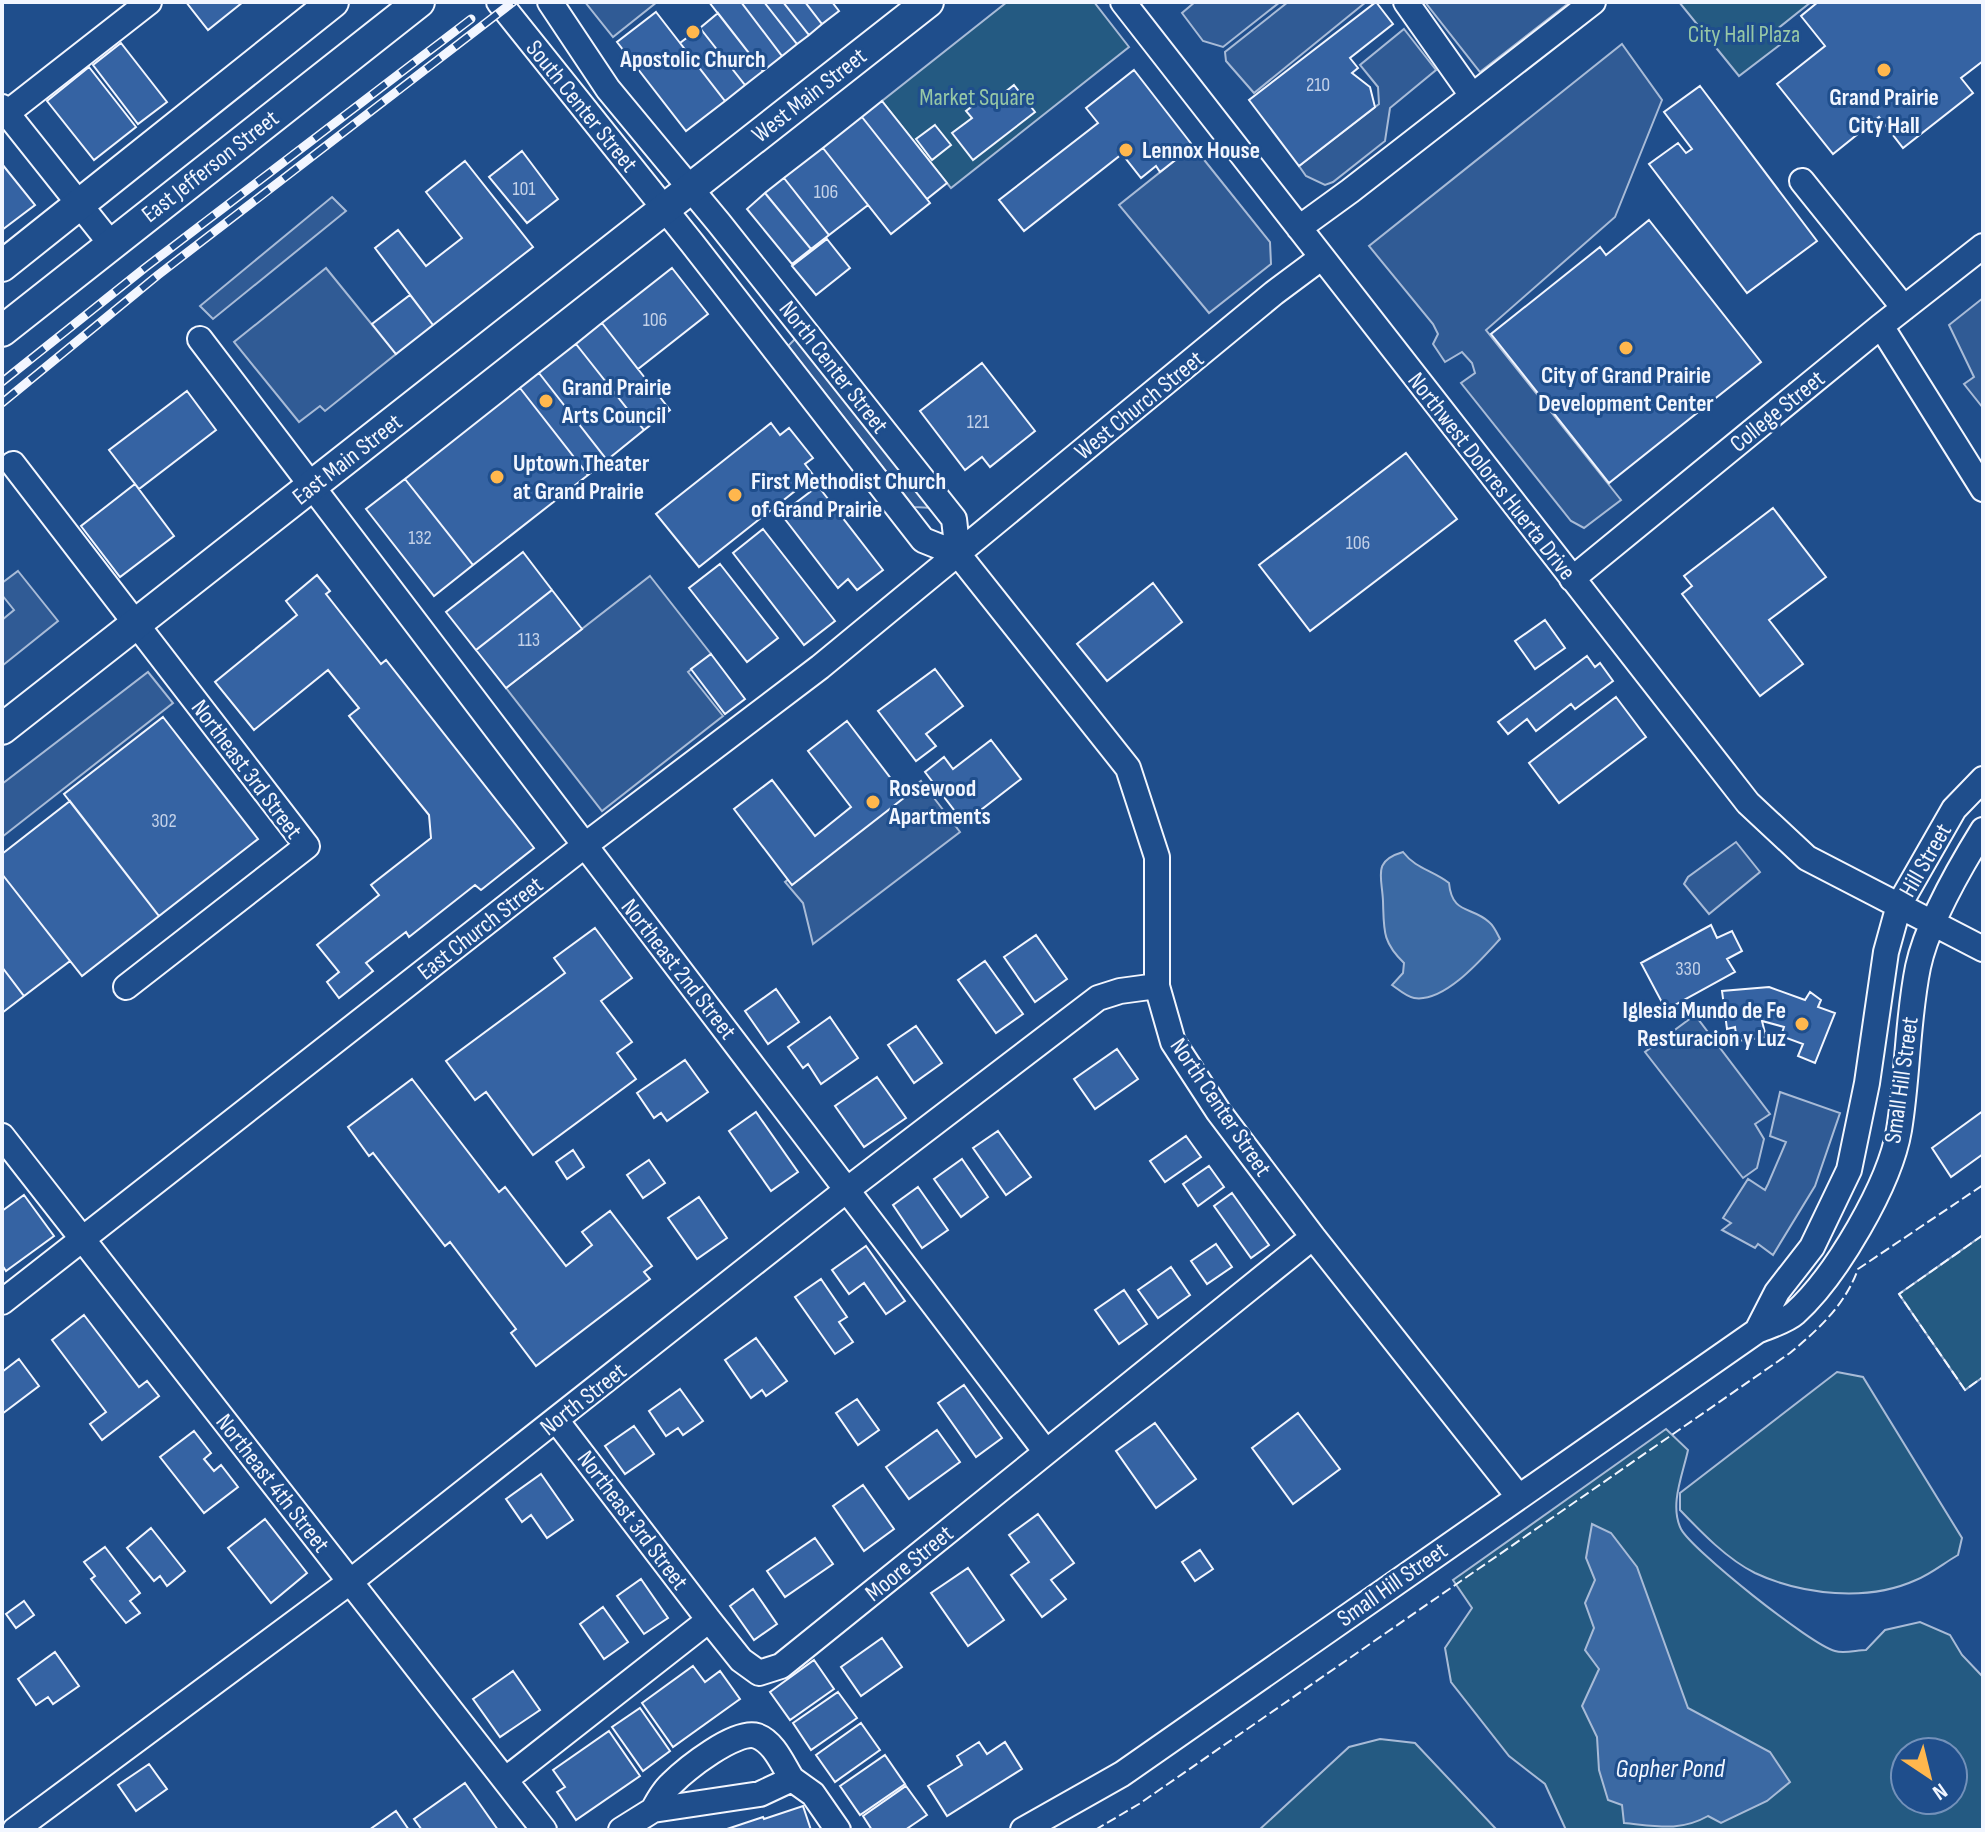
<svg xmlns="http://www.w3.org/2000/svg" width="1985" height="1832" viewBox="0 0 1985 1832" font-family="'Sofia Sans Condensed',sans-serif">
	<rect width="100%" height="100%" fill="#1f4e8c"/>
	<!-- green -->
	<path fill="#245a82" stroke="#a8bbd7" stroke-width="2" fill-rule="evenodd" d="M1007,2H1094L1129,47L951,188L882,101Z
		M1679,2H1811L1776,30L1785,41L1739,76Z
		M1983,1235V1377L1965,1390L1899,1294Z
		M1837,1372L1863,1377L1962,1538L1958,1555C1944,1563 1931,1574 1916,1580C1868,1602 1802,1595 1755,1573C1727,1559 1702,1533 1680,1510V1493Z
		M1666,1429L1688,1450C1683,1474 1669,1505 1681,1529C1692,1550 1811,1645 1835,1651C1844,1654 1857,1650 1866,1650L1885,1630L1920,1622L1950,1635L1962,1655L1983,1677V1830H1566L1545,1784L1509,1756L1451,1682L1445,1648L1472,1608L1453,1580ZM1905,1752H1953V1800H1905Z
		M1380,1739L1415,1743L1497,1830H1259L1349,1747Z"/>
	<!-- parking -->
	<path fill="#305b95" stroke="#a8bbd7" stroke-width="2" d="M585,2H657L613,37Z
		M1195,2H1280L1223,47L1203,41L1182,13Z
		M1288,2H1366L1254,93L1226,61L1225,52Z
		M1425,2H1570L1480,72Z
		M1404,29L1436,70L1390,108L1385,141L1333,182L1325,185L1306,176L1299,166L1379,104L1378,87L1360,65Z
		M1622,44L1662,100L1615,217L1486,330L1621,500L1584,528L1571,521L1461,383L1475,373L1472,363L1462,352L1445,362L1433,344L1438,334L1433,324L1369,246Z
		M1193,146L1270,242L1271,264L1209,313L1119,205Z
		M332,197L346,211L213,319L200,306Z
		M326,268L396,354L325,411L320,406L299,422L234,342Z
		M1983,298V408L1964,384L1974,377L1949,325Z
		M799,335L933,508L914,507L788,346Z
		M18,571L58,621L2,666V620L14,610L2,595V583Z
		M650,576L711,654L688,672L723,716L602,811L506,688Z
		M148,672L173,703L2,837V784Z
		M921,781L960,832L813,944L803,903L785,882Z
		M1736,842L1760,872L1709,914L1684,884L1688,877Z
		M1695,1015L1770,1114L1755,1124L1764,1139L1757,1168L1743,1178L1645,1052Z
		M1780,1092L1840,1113L1815,1186L1773,1255L1758,1244L1755,1248L1722,1230L1731,1223L1723,1218L1748,1179L1765,1190L1768,1184L1786,1142L1770,1136Z"/>
	<!-- water -->
	<path fill="#3b69a3" stroke="#a8bbd7" stroke-width="2" d="M1403,852C1416,869 1432,870 1449,883C1452,915 1472,906 1489,922C1494,926 1497,933 1500,939C1481,960 1444,1003 1414,998C1407,997 1399,990 1392,985L1403,973L1404,963C1382,942 1384,930 1383,901C1382,876 1372,861 1403,852Z
		M1592,1524L1611,1533L1637,1567L1688,1708L1770,1752L1790,1782L1767,1801L1721,1823L1708,1816C1680,1832 1656,1826 1624,1823L1622,1805L1608,1800L1599,1770L1597,1737L1582,1706L1599,1669L1585,1650L1594,1628L1585,1603L1595,1580L1586,1558Z"/>
	<!-- building -->
	<path fill="#3563a3" stroke="#f2f6ff" stroke-width="2" d="M186,2H243L208,30Z
		M709,2H741L782,56L763,71Z
		M741,2H764L797,44L782,56Z
		M764,2H783L809,35L797,44Z
		M783,2H805L822,24L809,35Z
		M805,2H832L839,11L822,24Z
		M1376,2L1393,24L1350,58L1358,68L1352,73L1370,87L1375,107L1299,166L1249,100Z
		M1818,2H1983V61L1961,78L1973,93L1903,148L1879,117L1833,154L1777,84L1825,46L1801,16Z
		M656,12L725,101L686,131L617,42Z
		M718,13L763,71L745,85L700,28Z
		M700,28L745,85L725,101L680,43Z
		M121,43L167,102L138,124L93,65Z
		M89,67L136,127L94,160L47,101Z
		M1134,70L1193,146L1160,172L1156,166L1141,178L1122,154L1024,231L999,200L1098,123L1086,108Z
		M1014,85L1035,112L973,160L952,133L972,118L966,111L979,101L989,93L995,100Z
		M1700,86L1817,241L1747,293L1649,164L1678,143L1686,153L1692,149L1664,112Z
		M882,101L947,183L927,199L862,117Z
		M862,117L930,203L891,234L823,148Z
		M935,125L951,145L932,160L916,139Z
		M823,148L868,205L829,235L784,178Z
		M522,151L558,199L527,223L489,177Z
		M465,161L533,247L433,325L375,248L398,230L426,266L462,238L426,192Z
		M2,164L35,205L2,230Z
		M784,178L829,235L811,249L765,193Z
		M765,193L811,249L792,264L747,209Z
		M1649,220L1761,362L1609,483L1491,334L1600,247L1606,255Z
		M827,239L850,268L816,295L792,266Z
		M672,268L708,314L638,369L602,323Z
		M410,295L433,325L396,354L372,324Z
		M602,323L670,410L644,430L576,344Z
		M576,344L644,430L607,460L539,373Z
		M982,363L1035,431L990,467L982,457L965,470L920,411Z
		M539,373L607,460L588,475L520,388Z
		M520,388L588,475L473,565L405,479Z
		M187,391L216,430L139,489L109,450Z
		M771,423L780,435L789,428L813,458L805,464L814,476L699,567L656,514Z
		M1406,453L1457,519L1310,631L1259,565Z
		M405,479L473,565L434,596L366,509Z
		M135,484L174,536L120,577L81,526Z
		M818,486L883,570L857,590L848,579L838,588L781,514Z
		M1773,508L1826,577L1769,620L1803,664L1760,696L1682,594L1692,586L1684,576Z
		M763,529L835,621L804,645L733,553Z
		M523,552L552,590L476,650L446,612Z
		M720,564L778,638L747,662L689,588Z
		M317,575L330,591L326,594L381,664L386,660L534,848L481,890L475,885L409,937L406,932L366,963L373,971L339,998L327,982L339,972L317,945L379,895L371,885L431,838L429,815L349,716L359,708L328,670L254,730L215,682L297,615L286,601Z
		M1153,583L1182,622L1107,681L1077,644Z
		M552,590L582,629L506,688L476,650Z
		M1545,620L1565,648L1535,669L1515,641Z
		M711,654L745,699L725,714L691,669Z
		M1587,656L1595,667L1600,663L1613,681L1575,709L1571,704L1536,731L1527,719L1508,734L1498,722Z
		M935,669L963,706L926,734L936,746L916,761L878,711Z
		M1616,697L1646,737L1559,803L1529,763Z
		M163,717L258,839L159,916L64,794Z
		M847,721L905,797L792,885L734,809L772,780L815,836L851,807L808,751Z
		M991,740L1021,779L964,823L925,772L944,757L953,769Z
		M70,801L159,916L82,976L2,874V854Z
		M2,874L70,961L24,996L2,967Z
		M1711,925L1717,938L1732,931L1742,951L1727,959L1735,972L1666,1010L1641,963Z
		M595,928L632,978L601,1001L632,1042L617,1053L636,1079L533,1155L486,1092L475,1100L446,1061L565,973L554,958Z
		M1036,935L1067,979L1035,1002L1004,957Z
		M985,961L1023,1014L996,1033L958,980Z
		M2,967L24,996L2,1013Z
		M1769,987L1805,1000L1810,992L1821,1000L1818,1007L1835,1013L1815,1063L1798,1056L1803,1044L1781,1036L1784,1027L1762,1021L1766,1037L1737,1041L1735,1027L1727,1029L1722,991Z
		M776,989L799,1022L768,1044L745,1011Z
		M830,1017L858,1058L821,1084L808,1064L803,1068L788,1047Z
		M916,1026L942,1063L914,1083L888,1045Z
		M1117,1049L1138,1079L1095,1109L1074,1079Z
		M685,1060L708,1092L667,1121L661,1113L654,1118L637,1093Z
		M877,1077L906,1118L864,1147L835,1106Z
		M412,1079L499,1192L505,1187L566,1266L592,1245L582,1232L610,1211L652,1266L644,1272L650,1279L536,1366L511,1333L516,1329L450,1242L445,1246L373,1153L369,1156L348,1127Z
		M1983,1111V1154L1951,1177L1932,1148Z
		M756,1112L798,1172L771,1191L729,1131Z
		M998,1131L1031,1177L1006,1195L973,1148Z
		M1186,1136L1201,1157L1165,1182L1150,1161Z
		M573,1150L584,1167L567,1179L556,1162Z
		M962,1159L988,1197L961,1217L934,1179Z
		M649,1160L665,1183L643,1198L627,1175Z
		M1209,1166L1224,1187L1198,1206L1183,1184Z
		M918,1187L948,1230L922,1248L893,1205Z
		M1232,1193L1269,1245L1251,1258L1214,1206Z
		M24,1195L54,1236L6,1271L2,1265V1211Z
		M699,1197L727,1238L697,1259L668,1218Z
		M1216,1244L1232,1267L1207,1284L1191,1261Z
		M866,1246L905,1301L886,1314L864,1283L849,1294L832,1270Z
		M1171,1267L1190,1295L1158,1318L1138,1290Z
		M821,1279L847,1317L839,1322L853,1342L835,1354L795,1297Z
		M1124,1290L1147,1324L1119,1344L1095,1310Z
		M84,1315L139,1387L147,1381L159,1396L102,1440L90,1424L106,1412L52,1340Z
		M756,1338L787,1381L766,1396L762,1390L751,1398L725,1360Z
		M19,1359L39,1386L2,1414V1372Z
		M964,1385L1002,1438L976,1457L938,1403Z
		M680,1389L703,1421L683,1435L678,1428L666,1436L649,1411Z
		M857,1399L879,1430L858,1445L836,1413Z
		M1298,1413L1340,1469L1293,1504L1252,1448Z
		M1155,1423L1196,1479L1156,1508L1116,1451Z
		M634,1426L654,1454L625,1474L605,1446Z
		M937,1430L960,1462L909,1499L886,1467Z
		M194,1431L211,1453L204,1459L214,1471L221,1465L238,1487L204,1513L160,1457Z
		M541,1474L573,1520L547,1538L531,1515L522,1522L506,1499Z
		M863,1485L894,1529L864,1551L833,1506Z
		M1038,1514L1074,1563L1051,1580L1066,1599L1042,1617L1011,1575L1029,1562L1009,1535Z
		M265,1519L307,1573L271,1603L228,1548Z
		M151,1528L185,1571L167,1586L160,1576L154,1581L127,1548Z
		M815,1538L833,1564L785,1597L767,1571Z
		M105,1547L140,1593L130,1601L140,1613L126,1623L91,1579L95,1576L84,1562Z
		M1200,1550L1213,1569L1195,1581L1182,1562Z
		M968,1568L1004,1620L968,1646L931,1593Z
		M641,1579L668,1618L644,1634L617,1596Z
		M753,1589L777,1624L754,1640L730,1606Z
		M24,1601L34,1615L16,1628L6,1614Z
		M603,1607L628,1642L604,1659L580,1624Z
		M882,1638L902,1667L861,1696L841,1667Z
		M55,1652L79,1686L53,1704L48,1697L36,1705L18,1679Z
		M814,1660L834,1689L790,1720L770,1692Z
		M693,1666L705,1682L720,1671L740,1699L673,1747L642,1703Z
		M513,1671L540,1710L500,1737L473,1699Z
		M838,1692L857,1718L811,1750L793,1723Z
		M640,1708L670,1751L643,1771L612,1727Z
		M861,1723L880,1750L835,1782L816,1755Z
		M609,1731L640,1776L576,1820L557,1792L565,1787L553,1770Z
		M979,1742L987,1754L1005,1742L1022,1769L947,1816L928,1786L962,1765L957,1756Z
		M885,1755L905,1784L860,1815L840,1786Z
		M149,1764L167,1789L136,1811L118,1785Z
		M465,1783L498,1830H422L414,1819Z
		M906,1786L927,1815L905,1830H872L863,1816Z
		M803,1806L811,1830H724L763,1817L764,1819Z
		M396,1811L409,1830H369Z"/>
	<g fill="none" stroke-linecap="round" stroke-linejoin="round">
		<defs>
			<path id="minor" d="M499,2L692,243L923,540L958,554L1128,768L1157,857V986L1173,1042L1218,1111L1313,1237L1518,1496
				M550,2L608,89L719,223L954,519L958,554
				M1123,2L1748,803L1807,858L1983,949
				M1406,2L1471,94
				M2,107L111,244
				M2,117L149,2
				M1802,181L1904,308
				M1299,228L1350,191L1593,2
				M1881,326L1983,489
				M200,339L1046,1452
				M13,464L307,846L126,987
				M1572,579L1881,326L1983,246
				M2,1136L544,1830
				M2,1302L584,846L820,667L1274,293L1321,258
				M1757,1331L1777,1292L1812,1247L1849,1170L1867,1083L1886,952L1899,905L1954,809L1983,779
				M556,1420L709,1620L741,1660L759,1673L781,1666L1313,1237
				M505,1780L709,1620
				M653,1810C658,1801 663,1791 671,1784C686,1769 736,1729 757,1736C774,1742 783,1765 792,1779
				M15,1830L351,1581L848,1189L1098,998L1120,991L1157,986
				M621,1830L653,1810L760,1794L792,1779L813,1794L838,1830
				M1023,1830L1122,1774L1757,1331C1769,1326 1786,1321 1795,1313C1836,1276 1890,1184 1899,1130C1908,1076 1907,1021 1918,967C1927,925 1960,867 1983,830"/>
			<path id="major" d="M2,266L333,2
				M2,331L419,2
				M2,729L928,2"/>
		</defs>
		<!-- minor casing -->
		<use href="#minor" stroke="#f2f6ff" stroke-width="28"/>
		<!-- major casing -->
		<use href="#major" stroke="#f2f6ff" stroke-width="34"/>
		<!-- minor -->
		<use href="#minor" stroke="#1f4e8c" stroke-width="24"/>
		<!-- major -->
		<use href="#major" stroke="#1f4e8c" stroke-width="30"/>
		<defs>
			<path id="rail" d="M2,382L146,267L471,19
				M2,403L158,275L513,2"/>
		</defs>
		<!-- rail casing -->
		<use href="#rail" stroke="#f2f6ff" stroke-width="9"/>
		<!-- rail -->
		<use href="#rail" stroke="#1f4e8c" stroke-width="6" stroke-dasharray="18" stroke-linecap="butt"/>
		<!-- fence -->
		<path stroke="#f2f6ff" stroke-width="2" stroke-dasharray="10 4" stroke-linecap="butt" d="M1983,1235L1899,1294L1965,1390L1983,1377
			M1095,1830L1139,1804L1790,1353C1819,1329 1845,1305 1858,1269L1983,1185"/>
	</g>
	<!-- markers -->
	<g fill="#ffb74d" stroke="#1f4e8c" stroke-width="3">
		<circle cx="693" cy="32" r="8"/>
		<circle cx="1884" cy="70" r="8"/>
		<circle cx="1126" cy="150" r="8"/>
		<circle cx="1626" cy="348" r="8"/>
		<circle cx="546" cy="401" r="8"/>
		<circle cx="497" cy="477" r="8"/>
		<circle cx="735" cy="495" r="8"/>
		<circle cx="873" cy="802" r="8"/>
		<circle cx="1802" cy="1024" r="8"/>
	</g>
	<g text-anchor="middle" stroke-width="6" stroke-linejoin="round" paint-order="stroke">
		<!-- number labels -->
		<g font-size="20" fill="#c3d1e8">
			<text x="1318" y="91">210</text>
			<text x="524" y="195">101</text>
			<text x="826" y="198">106</text>
			<text x="655" y="326">106</text>
			<text x="978" y="428">121</text>
			<text x="420" y="544">132</text>
			<text x="1358" y="549">106</text>
			<text x="529" y="646">113</text>
			<text x="164" y="827">302</text>
			<text x="1688" y="975">330</text>
		</g>
		<!-- park labels -->
		<g font-size="24" fill="#97c8a6" stroke="#1f4e8c">
			<text x="1744" y="42">City Hall Plaza</text>
			<text x="977" y="105">Market Square</text>
		</g>
		<!-- poi labels -->
		<g font-size="24" font-weight="bold" fill="#f2f6ff" stroke="#1f4e8c" text-anchor="start">
			<text x="693" y="67" text-anchor="middle">Apostolic Church</text>
			<text x="1884" y="105" text-anchor="middle">Grand Prairie<tspan x="1884" dy="28">City Hall</tspan></text>
			<text x="1142" y="158">Lennox House</text>
			<text x="1626" y="383" text-anchor="middle">City of Grand Prairie<tspan x="1626" dy="28">Development Center</tspan></text>
			<text x="562" y="395">Grand Prairie<tspan x="562" dy="28">Arts Council</tspan></text>
			<text x="513" y="471">Uptown Theater<tspan x="513" dy="28">at Grand Prairie</tspan></text>
			<text x="751" y="489">First Methodist Church<tspan x="751" dy="28">of Grand Prairie</tspan></text>
			<text x="889" y="796">Rosewood<tspan x="889" dy="28">Apartments</tspan></text>
			<text x="1786" y="1018" text-anchor="end">Iglesia Mundo de Fe<tspan x="1786" dy="28">Resturacion y Luz</tspan></text>
		</g>
		<!-- street labels -->
		<g font-size="24" fill="#f2f6ff" stroke="#1f4e8c">
			<text transform="translate(809 95) rotate(-38)" y="8">West Main Street</text>
			<text transform="translate(582 106) rotate(51)" y="8">South Center Street</text>
			<text transform="translate(210 166) rotate(-38)" y="8">East Jefferson Street</text>
			<text transform="translate(834 367) rotate(52)" y="8">North Center Street</text>
			<text transform="translate(1139 405) rotate(-39)" y="8">West Church Street</text>
			<text transform="translate(1777 411) rotate(-39)" y="8">College Street</text>
			<text transform="translate(347 459) rotate(-38)" y="8">East Main Street</text>
			<text transform="translate(1492 476) rotate(52)" y="8">Northwest Dolores Huerta Drive</text>
			<text transform="translate(247 769) rotate(53)" y="8">Northeast 3rd Street</text>
			<text transform="translate(1925 860) rotate(-60)" y="8">Hill Street</text>
			<text transform="translate(480 928) rotate(-38)" y="8">East Church Street</text>
			<text transform="translate(679 969) rotate(52)" y="8">Northeast 2nd Street</text>
			<text transform="translate(1901 1080) rotate(-82)" y="8">Small Hill Street</text>
			<text transform="translate(1221 1107) rotate(56)" y="8">North Center Street</text>
			<text transform="translate(583 1399) rotate(-38)" y="8">North Street</text>
			<text transform="translate(273 1483) rotate(52)" y="8">Northeast 4th Street</text>
			<text transform="translate(633 1520) rotate(53)" y="8">Northeast 3rd Street</text>
			<text transform="translate(909 1563) rotate(-39)" y="8">Moore Street</text>
			<text transform="translate(1392 1584) rotate(-35)" y="8">Small Hill Street</text>
		</g>
		<!-- water labels -->
		<g font-size="26" font-style="italic" fill="#f2f6ff" stroke="#1f4e8c">
			<text x="1670" y="1777">Gopher Pond</text>
		</g>
	</g>
	<!-- border -->
	<rect width="1985" height="1832" fill="none" stroke="#f2f6ff" stroke-width="8"/>
	<!-- north arrow -->
	<g transform="translate(1929 1776) rotate(145)"><circle r="38" fill="#1f4e8c" stroke="#7391ba" stroke-width="2"/>
	<path d="M0-6L14 30L0 20L-14 30Z" fill="#ffb74d"/>
	<text y="-12" font-size="22" font-weight="bold" text-anchor="middle" fill="#f2f6ff">N</text>
	</g>
</svg>
